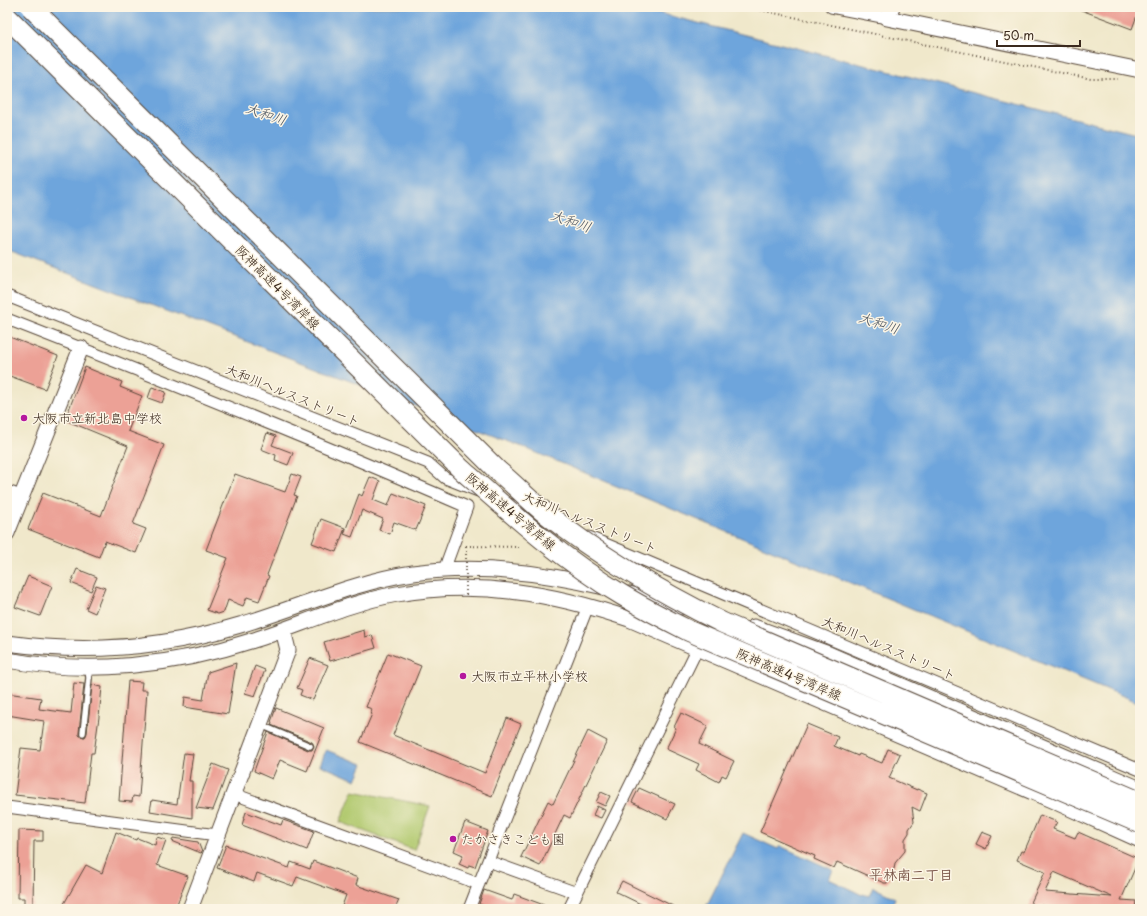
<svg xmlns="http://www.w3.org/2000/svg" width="1147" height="916" viewBox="0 0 1147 916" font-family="'Playpen Sans','Klee One',sans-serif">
	<rect width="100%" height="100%" fill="#fcf5e5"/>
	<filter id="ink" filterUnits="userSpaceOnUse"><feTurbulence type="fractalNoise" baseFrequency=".025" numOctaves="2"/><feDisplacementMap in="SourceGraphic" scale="8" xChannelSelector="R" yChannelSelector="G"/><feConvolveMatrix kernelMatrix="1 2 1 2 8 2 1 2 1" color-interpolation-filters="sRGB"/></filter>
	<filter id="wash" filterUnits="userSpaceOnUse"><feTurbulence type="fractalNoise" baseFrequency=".012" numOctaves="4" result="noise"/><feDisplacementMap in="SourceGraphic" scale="16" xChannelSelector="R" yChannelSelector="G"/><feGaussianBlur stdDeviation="0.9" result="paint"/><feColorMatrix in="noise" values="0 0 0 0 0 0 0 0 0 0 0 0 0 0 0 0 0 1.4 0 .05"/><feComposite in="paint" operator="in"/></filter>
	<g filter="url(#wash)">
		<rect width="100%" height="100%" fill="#f0e8cb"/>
		<!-- green -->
		<path fill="#b1c96e" stroke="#767a46" d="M353,791L430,806L414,850L340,822Z"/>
		<!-- water -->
		<path fill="#6ea5dc" stroke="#54687d" d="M7,7H635L1140,135V703L520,446L7,250Z
			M326,750L363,764L356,780L320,765Z
			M743,833L778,849L780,846L833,870L829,879L862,895L863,894L869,896L873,887L895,898L891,908L893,909H705Z"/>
		<g id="blocks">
			<!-- building -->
			<path fill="#eca196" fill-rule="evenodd" d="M1076,7H1140L1132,29L1076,8Z
				M7,336L58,356L45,389L7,375Z
				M85,367L122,382L120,387L142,396L128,431L164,445L133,524L146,529L136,553L105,541L99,557L28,529L43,493L101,516L128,446L65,420Z
				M152,387L166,392L162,403L148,398Z
				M267,433L276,436L272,445L293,453L288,465L275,460L276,455L261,449Z
				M235,474L285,492L292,474L301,477L294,495L297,496L267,575L269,576L259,601L247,597L243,606L228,600L224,612L218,614L207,610L228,558L206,550Z
				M370,477L380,481L373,500L388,506L393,493L426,506L416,530L394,522L390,534L379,530L383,519L362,510L352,537L344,534L359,494L362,496Z
				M321,519L345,528L336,552L312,543Z
				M77,569L97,577L91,591L71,583Z
				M28,576L52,586L40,616L15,607Z
				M96,585L105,588L95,613L86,609Z
				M364,630L365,637L372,635L376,648L330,661L324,642Z
				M388,653L421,666L393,735L485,773L507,718L521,724L492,796L360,742L372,714L371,713L372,709L366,707Z
				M310,658L328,665L313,700L300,695L302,690L297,688Z
				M236,663L228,714L184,707L185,697L203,700L208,672Z
				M255,666L265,670L255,696L245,693Z
				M128,681L142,682L141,690H147L139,797L133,796L132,802L119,801Z
				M74,683L84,684L79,733V735L82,737H85L87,733L92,685L102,687L99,717L94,753H91L85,803L15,795L21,748L40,750L44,721L7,715V693L41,698L39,709L71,713Z
				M276,708L324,728L307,771L280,760L272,779L254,771L268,732L308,750H312L314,746L312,742L271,725L272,722H271Z
				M681,713L708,726L699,744L734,761L726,777L722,775L719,782L696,770L699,764L666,749L676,728L674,727Z
				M807,724L838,737L834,746L858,756L859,754L882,763L888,749L900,754L889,778L917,790V789L927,793L920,811L912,807L914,822L909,829V833L905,839V851L895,863L894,869L889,874L890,879L887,883H884L837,862L834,868L814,859L815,856L760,832Z
				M588,731L607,741L570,818L564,815L540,866L521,857L548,801L553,804Z
				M184,753L193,754L189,781H192V818L150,811L152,800L177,804Z
				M213,764L228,770L220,792L213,810L196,808Z
				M639,788L675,804L667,819L632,802Z
				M601,792L610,796L605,806L596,802Z
				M597,806L605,810L601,818L593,815Z
				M246,812L281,825L283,820L314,831L307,850L242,825Z
				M1040,815L1057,822L1053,829L1075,838L1078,832L1139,859L1121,900L1136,901L1135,909H1072L1039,905L1038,909H1028L1045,872L1017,860L1021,851L1024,852ZM1054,872L1112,897L1045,892Z
				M465,822L488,831L475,867L469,865L468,868L459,864L463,855L454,851Z
				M19,830L43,831V841H34L33,906H24V898H18Z
				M116,832L136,840L137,838L155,845L157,837L166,840L157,865L188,876L175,909H61L86,865L102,873Z
				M982,832L992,836L986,849L976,844Z
				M173,838L198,842L202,852L201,853L172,841Z
				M226,845L289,868L291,862L310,869L313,861L358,878L356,885L399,900L395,909H341L346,895L297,877L293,886L257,873L254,882L217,868Z
				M622,881L679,909H651L616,892Z
				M484,890L512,900L514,894L552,908V909H494L479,904Z"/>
		</g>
	</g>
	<g filter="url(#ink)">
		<use href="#blocks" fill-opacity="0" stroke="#564638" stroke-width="1"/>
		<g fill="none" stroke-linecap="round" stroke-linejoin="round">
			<defs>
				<path id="lane" d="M261,725L310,746
					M83,733L89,678L88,668"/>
				<path id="street" d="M831,7L887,18
					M7,296L428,463L445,478L478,491
					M7,319C161,379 315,441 467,507L444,570
					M509,504L541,517
					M589,537L1140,770
					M234,794L479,884
					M7,807L217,835
					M488,861L577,893
					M469,909L588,606
					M569,909L714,615"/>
				<path id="secondary" d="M892,7L887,18L1140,70
					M7,493L20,498
					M7,533L81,348
					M629,594L681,607
					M754,627L826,653L1140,789
					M7,643C85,654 164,648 240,625C298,608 352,582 413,573C476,564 541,572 604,587
					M7,660C89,675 175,666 254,640C301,625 347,603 397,594C477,580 553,593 629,619L1056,802L1140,840
					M190,909L288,650L283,630"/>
			</defs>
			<!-- lane casing -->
			<use href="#lane" stroke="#564638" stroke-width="8"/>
			<!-- street casing -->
			<use href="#street" stroke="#564638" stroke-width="13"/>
			<!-- secondary casing -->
			<use href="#secondary" stroke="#564638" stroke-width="17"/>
			<!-- path -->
			<path stroke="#564638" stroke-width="2" stroke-dasharray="1 3" stroke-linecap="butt" d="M745,7L1091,79H1118
				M466,546L519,547"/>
			<!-- lane -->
			<use href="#lane" stroke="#fff" stroke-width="5.5"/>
			<!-- street -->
			<use href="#street" stroke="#fff" stroke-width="11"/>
			<!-- secondary -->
			<use href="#secondary" stroke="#fff" stroke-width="15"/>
			<defs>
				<path id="highway-bridge" d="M31,7L498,471C514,484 528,499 544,512C599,556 660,592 723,623L1140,802
					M7,17L461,469C512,514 563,560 622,595C644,608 667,620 689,631L1140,823"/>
			</defs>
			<!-- highway-bridge casing -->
			<use href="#highway-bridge" stroke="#564638" stroke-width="22" stroke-linecap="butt"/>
			<!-- path-bridge -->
			<path stroke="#564638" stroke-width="2" stroke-dasharray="1 3" stroke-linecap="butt" d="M466,546V598"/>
			<!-- highway-bridge -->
			<use href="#highway-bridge" stroke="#fff" stroke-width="20"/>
		</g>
	</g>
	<!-- markers -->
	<g fill="#b5179e" stroke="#fcf5e5" stroke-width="1.5">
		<circle cx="24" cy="418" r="4"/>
		<circle cx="463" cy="676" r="4"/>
		<circle cx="453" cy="839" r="4"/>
	</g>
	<g text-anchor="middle" stroke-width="3" stroke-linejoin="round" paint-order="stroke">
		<!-- street labels -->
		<g font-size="13" fill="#3b2a1e" stroke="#fcf5e5">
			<text transform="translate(278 287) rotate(45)" y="5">阪神高速4号湾岸線</text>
			<text transform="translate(293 395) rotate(22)" y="5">大和川ヘルスストリート</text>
			<text transform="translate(511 511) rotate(40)" y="5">阪神高速4号湾岸線</text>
			<text transform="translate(590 522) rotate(22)" y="5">大和川ヘルスストリート</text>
			<text transform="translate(889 648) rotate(23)" y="5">大和川ヘルスストリート</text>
			<text transform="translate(789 674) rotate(23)" y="5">阪神高速4号湾岸線</text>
		</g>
		<!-- poi labels -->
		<g font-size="13" fill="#3b2a1e" stroke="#fcf5e5" text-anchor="start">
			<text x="32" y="423">大阪市立新北島中学校</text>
			<text x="471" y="681">大阪市立平林小学校</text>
			<text x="461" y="844">たかさきこども園</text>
		</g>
		<!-- water labels -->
		<g font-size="14" font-style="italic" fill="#4d5560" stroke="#fcf5e5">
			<text transform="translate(266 114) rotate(19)" y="5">大和川</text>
			<text transform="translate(571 221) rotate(19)" y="5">大和川</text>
			<text transform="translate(879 323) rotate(18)" y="5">大和川</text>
		</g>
		<!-- neighbourhood labels -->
		<g font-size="14" font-weight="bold" fill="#795448" stroke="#fcf5e5">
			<text x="911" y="880">平林南二丁目</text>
		</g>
	</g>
	<!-- margin -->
	<rect width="1147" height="916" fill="none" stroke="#fcf5e5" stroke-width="24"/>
	<!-- scale -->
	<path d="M997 40v6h83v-6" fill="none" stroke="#3b2a1e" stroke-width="2"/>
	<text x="1003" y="40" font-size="12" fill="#3b2a1e" stroke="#fcf5e5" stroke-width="3" paint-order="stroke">50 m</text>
</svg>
